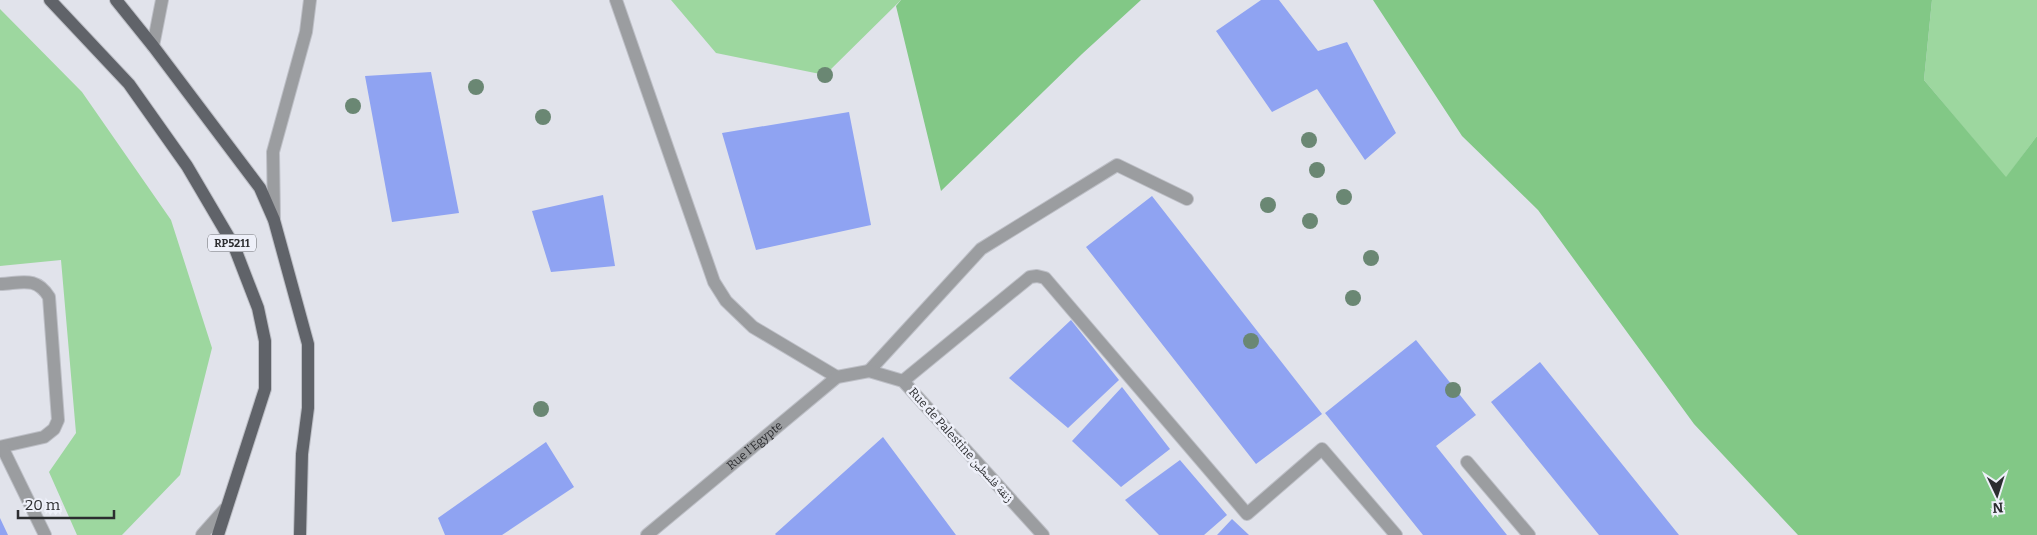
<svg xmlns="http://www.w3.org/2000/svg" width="2037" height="535" viewBox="0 0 2037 535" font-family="Bitter,'Noto Naskh Arabic',serif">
	<rect width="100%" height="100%" fill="#e1e3eb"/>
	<!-- green -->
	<path fill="#9dd79f" d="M671,0H901L825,75L716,53Z
		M1932,0H2037V136L2006,178L1924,80Z
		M0,9L82,92L171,220L212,348L180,475L122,535H77L49,472L76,433L61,260L0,266Z"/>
	<!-- forest -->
	<path fill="#82c886" d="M901,0H1141L1082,54L941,191L896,6Z
		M1373,0H1932L1924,80L2006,177L2037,136V535H1798L1694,424L1538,210L1462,136Z"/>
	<!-- building -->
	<path fill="#8fa3f2" d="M1261,0H1279L1318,51L1347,42L1396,133L1365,160L1317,89L1272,112L1216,31Z
		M431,72L459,213L392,222L365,76Z
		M849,112L871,225L756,250L722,133Z
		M603,195L615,266L551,272L532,211Z
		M1152,196L1322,414L1256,464L1086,247Z
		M1071,320L1119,380L1068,428L1009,378Z
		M1416,340L1476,415L1436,446L1507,535H1423L1325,413Z
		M1540,362L1679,535H1599L1491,402Z
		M1122,387L1170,449L1121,487L1072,441Z
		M883,437L956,535H776L775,534Z
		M546,442L574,487L502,535H445L438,518Z
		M1180,460L1227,515L1204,535H1159L1125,500Z
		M0,518L8,535H0Z
		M1232,519L1249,535H1217Z"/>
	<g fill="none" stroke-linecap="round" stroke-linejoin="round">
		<defs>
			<path id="service" d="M153,46L162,0
				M274,220L273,152L306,32L310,0
				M869,371L981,249L1117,165L1187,199"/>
			<g id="minor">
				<path d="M616,0L714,282L726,301L753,327L837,377"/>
				<path d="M0,284C22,283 36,276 49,297L58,420L54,429L44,437L0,447"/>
				<path d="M903,381L1030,277L1037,276L1045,278L1247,514L1322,449L1396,535"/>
				<path d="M2,447L45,535"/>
				<path d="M1467,462L1529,535"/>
				<path d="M202,535L225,509"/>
				<path id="s1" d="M647,535L837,377L869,371L903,381L1043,535"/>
			</g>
			<path id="primary" d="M50,0L129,84L187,166L234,246L258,308L265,341V389L218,535
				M116,0L153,46L260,188L274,220L308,344V408L302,454L300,535"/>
		</defs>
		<!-- service casing -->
		<use href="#service" stroke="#bdbfc6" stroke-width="14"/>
		<!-- minor casing -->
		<use href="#minor" stroke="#bdbfc6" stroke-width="14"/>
		<!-- primary casing -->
		<use href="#primary" stroke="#bdbfc6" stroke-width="14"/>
		<!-- service -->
		<use href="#service" stroke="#9b9da0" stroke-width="12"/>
		<!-- minor -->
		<use href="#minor" stroke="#9b9da0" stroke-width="12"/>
		<!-- primary -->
		<use href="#primary" stroke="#606369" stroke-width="12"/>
	</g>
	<!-- trees -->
	<g fill="#6a8773">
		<circle cx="825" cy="75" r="8"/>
		<circle cx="476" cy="87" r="8"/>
		<circle cx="353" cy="106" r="8"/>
		<circle cx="543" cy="117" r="8"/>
		<circle cx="1309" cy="140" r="8"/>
		<circle cx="1317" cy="170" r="8"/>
		<circle cx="1344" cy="197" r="8"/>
		<circle cx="1268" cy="205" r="8"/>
		<circle cx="1310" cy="221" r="8"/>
		<circle cx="1371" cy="258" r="8"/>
		<circle cx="1353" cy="298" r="8"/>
		<circle cx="1251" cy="341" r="8"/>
		<circle cx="1453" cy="390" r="8"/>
		<circle cx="541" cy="409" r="8"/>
	</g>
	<g text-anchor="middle" stroke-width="5" stroke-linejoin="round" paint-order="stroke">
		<!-- shield labels -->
		<rect fill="#eef0f9" stroke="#66686c" stroke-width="1" x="208" y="234.5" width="48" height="17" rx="4"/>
		<g font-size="11" font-weight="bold" fill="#2c2d30">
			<text x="232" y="247">RP5211</text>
		</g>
		<!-- street labels -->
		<g font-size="12" fill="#2c2d30" stroke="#eef0f9">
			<text transform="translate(961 445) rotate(48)" y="4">Rue de Palestine زنقة فلسطين</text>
			<text dy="4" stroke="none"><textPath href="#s1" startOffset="140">Rue l'Egypte</textPath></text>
		</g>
	</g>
	<!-- north arrow -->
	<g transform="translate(1997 495) rotate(176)" stroke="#eef0f9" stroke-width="4" paint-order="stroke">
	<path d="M0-4L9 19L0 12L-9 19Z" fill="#2c2d30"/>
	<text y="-8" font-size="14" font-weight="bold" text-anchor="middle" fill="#2c2d30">N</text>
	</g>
	<!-- scale -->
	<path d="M18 510v8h96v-8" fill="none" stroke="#2c2d30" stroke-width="2.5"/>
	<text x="25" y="510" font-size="15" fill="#2c2d30" stroke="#eef0f9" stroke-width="4" paint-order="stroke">20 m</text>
</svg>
